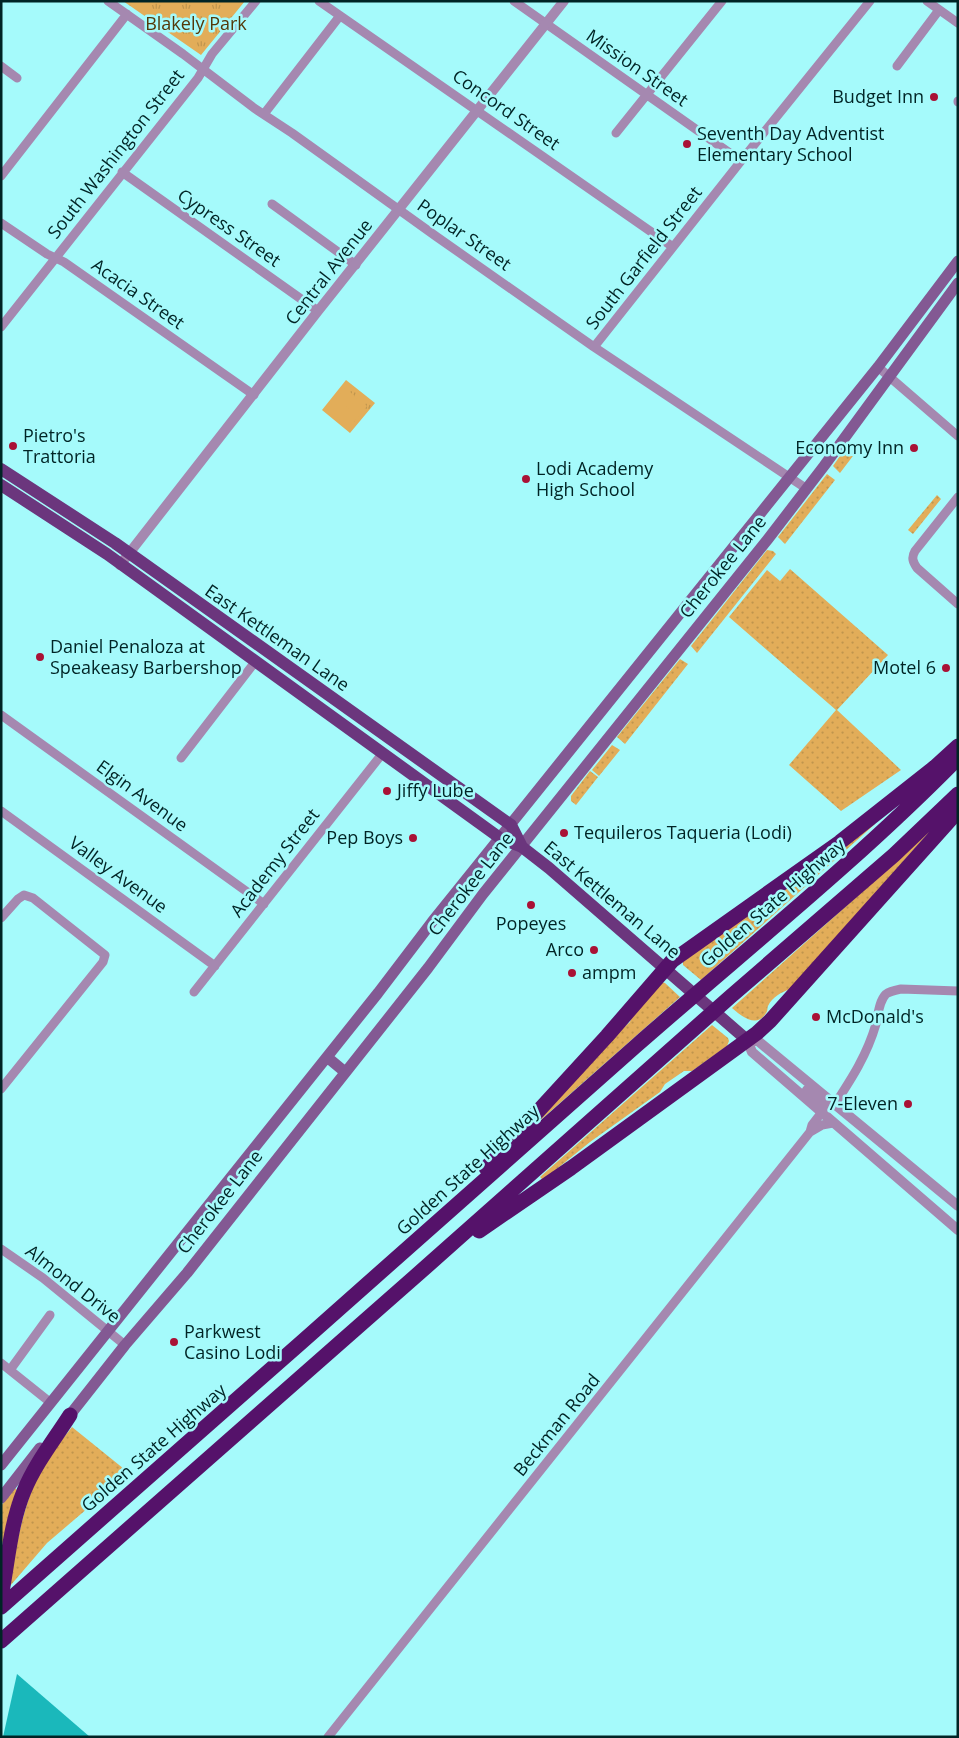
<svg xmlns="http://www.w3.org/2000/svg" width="959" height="1738" viewBox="0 0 959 1738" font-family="'Open Sans',sans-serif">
	<defs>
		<pattern id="grass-dots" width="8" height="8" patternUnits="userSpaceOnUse" patternTransform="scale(1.25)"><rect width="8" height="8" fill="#e2ad59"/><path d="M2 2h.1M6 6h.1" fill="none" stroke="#c0954d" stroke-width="1.8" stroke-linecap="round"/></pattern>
		<pattern id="park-tufts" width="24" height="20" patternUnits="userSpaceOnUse" patternTransform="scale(1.25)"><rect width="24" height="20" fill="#e2ad59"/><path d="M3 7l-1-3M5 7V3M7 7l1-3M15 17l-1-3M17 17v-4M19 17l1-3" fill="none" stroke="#c0954d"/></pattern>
	</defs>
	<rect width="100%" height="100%" fill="#a5fafb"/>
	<!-- grass -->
	<path fill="url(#grass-dots)" d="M847,446L856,452L840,473L833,466Z
		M827,474L835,480L785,544L778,537Z
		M937,495L941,499L913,534L908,530Z
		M767,550L773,551L776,554L697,653L691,646Z
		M790,569L888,655L837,710L901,770L841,811L789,765L836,710L729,617L767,570L780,581Z
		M680,659L688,664L625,744L617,737Z
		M612,745L620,750L599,776L592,770Z
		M590,771L598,777L576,805L571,801V796Z
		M941,819L790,989C782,992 772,997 768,1006C767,1008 768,1011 766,1013C757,1029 741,1016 732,1008L900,858Z
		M872,820L875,824L701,980L683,965V962Z
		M661,982L665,983L680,997L535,1125L612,1038L630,1022L632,1013Z
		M712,1025L728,1038L729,1041L727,1046L692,1071H684L665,1084L660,1092L590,1142L543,1180L540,1177Z
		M72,1427L129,1473L47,1543L10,1586C15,1547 24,1502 42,1467C50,1453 62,1440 72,1427Z
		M15,1488L17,1490L1,1548V1506Z"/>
	<!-- park -->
	<path fill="url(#park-tufts)" d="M123,1H245L201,55Z
		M346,380L375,403L350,433L322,410Z"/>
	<!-- pitch -->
	<path fill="#e2ad59" d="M345,388L355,396L337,418L327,410Z
		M357,398L367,406L349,428L339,420Z"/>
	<!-- water -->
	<path fill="#1ab8bb" d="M17,1674L90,1737H3Z"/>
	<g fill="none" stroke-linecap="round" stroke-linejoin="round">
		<!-- minor -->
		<path stroke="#a588b0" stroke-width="9" d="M108,1L183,54L254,108L292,133L437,237L594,347L807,489
			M319,1L673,247
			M514,1L741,161
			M927,1L958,23
			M1,66L17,78
			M897,66L939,10
			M958,102V101
			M264,114L339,17
			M616,133L722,1
			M122,172L318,311
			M1,176L127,14
			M272,204L356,265
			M1,223L47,254L64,262L254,395
			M1,327L198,78L212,54L256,1
			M594,347L741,161L870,1
			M878,367L958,436
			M958,497L915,551C911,558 913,562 917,568L958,604
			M1,715L264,904
			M181,758L255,662
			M1,811L215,966
			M1,918L18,899L24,895L33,898L105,955L103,962L1,1089
			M194,992L382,754
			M835,1104C852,1078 867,1055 876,1024C878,1015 879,1001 886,994C890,991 896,990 901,989L958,991
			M810,1132L812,1125L822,1112
			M1,1249L43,1278L125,1345
			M1,1363L51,1403
			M10,1370L50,1315
			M328,1737L810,1132L822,1125L833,1123"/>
		<!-- tertiary -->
		<path stroke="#a588b0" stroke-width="10" d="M120,565L318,311L564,1
			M807,1090L825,1106L835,1104
			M958,1206L758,1041L747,1040L752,1052L958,1230"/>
		<!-- secondary -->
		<path stroke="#835993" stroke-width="11" d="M327,1057L345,1072
			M66,1420L125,1345L187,1273L428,968L483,894L768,539L824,466L958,283
			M1,1465L378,993L432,922L878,367L958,261
			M1,1498L40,1448"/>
		<!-- primary -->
		<path stroke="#6b367d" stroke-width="12" d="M1,469L115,543L511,825L522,847
			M1,485L107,554L500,838L522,847L549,868L747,1040"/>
		<!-- motorway -->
		<path stroke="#55126a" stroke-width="15" d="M486,1168L607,1036L672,961L840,842L935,767L958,746
			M479,1231L571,1168L757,1033L770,1021L958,811
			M1,1597C8,1562 10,1525 24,1491C35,1464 54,1440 70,1415
			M1,1607C213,1420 426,1233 637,1045C745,950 857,861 958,758
			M1,1641L427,1266L730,997L894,855L958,794"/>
	</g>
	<!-- markers -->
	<g fill="#a91135" stroke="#a5fafb" stroke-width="2">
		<circle cx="934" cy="97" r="5"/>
		<circle cx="687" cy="144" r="5"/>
		<circle cx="13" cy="446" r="5"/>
		<circle cx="914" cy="448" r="5"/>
		<circle cx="526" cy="479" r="5"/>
		<circle cx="40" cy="657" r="5"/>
		<circle cx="946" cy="668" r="5"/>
		<circle cx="387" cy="791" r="5"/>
		<circle cx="564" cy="833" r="5"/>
		<circle cx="413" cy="838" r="5"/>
		<circle cx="531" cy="905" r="5"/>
		<circle cx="594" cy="950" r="5"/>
		<circle cx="572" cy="973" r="5"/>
		<circle cx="816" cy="1017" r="5"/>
		<circle cx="908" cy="1104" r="5"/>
		<circle cx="174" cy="1342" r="5"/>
	</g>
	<g text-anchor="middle" stroke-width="5" stroke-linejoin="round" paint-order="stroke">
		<!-- park labels -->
		<g font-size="18" fill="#533808" stroke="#a5fafb">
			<text x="196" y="30">Blakely Park</text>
		</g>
		<!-- street labels -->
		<g font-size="18" fill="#002425" stroke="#a5fafb">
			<text transform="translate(637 68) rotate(35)" y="6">Mission Street</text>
			<text transform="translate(506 110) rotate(35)" y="6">Concord Street</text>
			<text transform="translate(116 154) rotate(-52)" y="6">South Washington Street</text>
			<text transform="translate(229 228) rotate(35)" y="6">Cypress Street</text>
			<text transform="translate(464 235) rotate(35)" y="6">Poplar Street</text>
			<text transform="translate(644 258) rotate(-52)" y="6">South Garfield Street</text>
			<text transform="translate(329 272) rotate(-52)" y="6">Central Avenue</text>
			<text transform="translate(138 294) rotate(35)" y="6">Acacia Street</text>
			<text transform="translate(723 567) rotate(-51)" y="6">Cherokee Lane</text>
			<text transform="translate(277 638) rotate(35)" y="6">East Kettleman Lane</text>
			<text transform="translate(142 796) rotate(36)" y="6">Elgin Avenue</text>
			<text transform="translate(275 863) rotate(-52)" y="6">Academy Street</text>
			<text transform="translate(118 875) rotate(36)" y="6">Valley Avenue</text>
			<text transform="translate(471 884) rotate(-52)" y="6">Cherokee Lane</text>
			<text transform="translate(612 900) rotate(40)" y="6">East Kettleman Lane</text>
			<text transform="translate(773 903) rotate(-41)" y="6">Golden State Highway</text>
			<text transform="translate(468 1170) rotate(-42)" y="6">Golden State Highway</text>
			<text transform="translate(220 1202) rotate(-52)" y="6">Cherokee Lane</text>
			<text transform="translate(73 1284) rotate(38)" y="6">Almond Drive</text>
			<text transform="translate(557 1425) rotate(-51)" y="6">Beckman Road</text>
			<text transform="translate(154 1448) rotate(-41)" y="6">Golden State Highway</text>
		</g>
		<!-- poi labels -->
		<g font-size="18" fill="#002425" stroke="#a5fafb" text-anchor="start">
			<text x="924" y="103" text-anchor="end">Budget Inn</text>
			<text x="697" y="140">Seventh Day Adventist<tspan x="697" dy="21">Elementary School</tspan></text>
			<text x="23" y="442">Pietro's<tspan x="23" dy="21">Trattoria</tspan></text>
			<text x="904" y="454" text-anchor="end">Economy Inn</text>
			<text x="536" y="475">Lodi Academy<tspan x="536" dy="21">High School</tspan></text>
			<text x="50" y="653">Daniel Penaloza at<tspan x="50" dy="21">Speakeasy Barbershop</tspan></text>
			<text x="936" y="674" text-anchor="end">Motel 6</text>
			<text x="397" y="797">Jiffy Lube</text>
			<text x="574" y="839">Tequileros Taqueria (Lodi)</text>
			<text x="403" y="844" text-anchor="end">Pep Boys</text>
			<text x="531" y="930" text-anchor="middle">Popeyes</text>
			<text x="584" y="956" text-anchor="end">Arco</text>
			<text x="582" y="979">ampm</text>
			<text x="826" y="1023">McDonald's</text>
			<text x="898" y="1110" text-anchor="end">7-Eleven</text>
			<text x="184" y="1338">Parkwest<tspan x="184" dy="21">Casino Lodi</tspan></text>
		</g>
	</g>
	<!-- border -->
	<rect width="959" height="1738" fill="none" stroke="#002425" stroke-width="5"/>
</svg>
